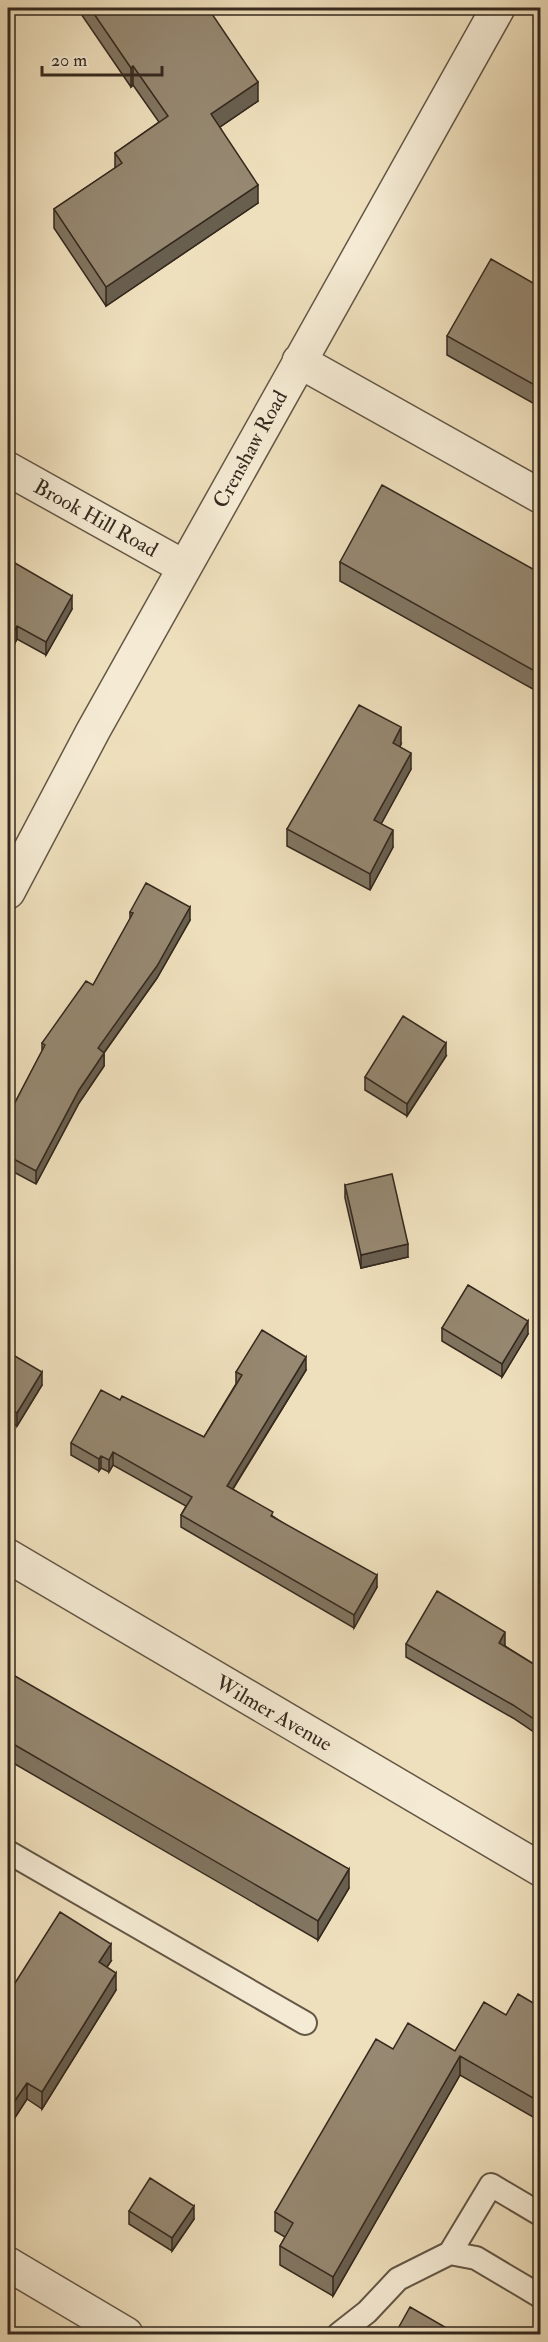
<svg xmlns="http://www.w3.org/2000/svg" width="548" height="2342" viewBox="0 0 548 2342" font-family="'IM FELL Double Pica',serif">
	<rect width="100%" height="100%" fill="#efe0bd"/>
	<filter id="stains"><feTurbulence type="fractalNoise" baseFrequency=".00333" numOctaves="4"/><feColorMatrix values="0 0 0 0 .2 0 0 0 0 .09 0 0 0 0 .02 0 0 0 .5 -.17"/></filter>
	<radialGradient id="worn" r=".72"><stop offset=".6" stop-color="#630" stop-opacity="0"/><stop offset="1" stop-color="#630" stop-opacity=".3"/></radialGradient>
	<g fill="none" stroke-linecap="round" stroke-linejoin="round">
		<defs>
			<path id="service" d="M8,1852L305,2023
				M450,2253L476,2258L540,2296
				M339,2334L367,2312L398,2279L450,2253L491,2185L540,2214"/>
			<path id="minor" d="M299,361L540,496
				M8,469L184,567
				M8,892L93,731L498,8
				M8,1556L540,1869
				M8,2264L126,2334"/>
		</defs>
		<!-- service casing -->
		<use href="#service" stroke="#645746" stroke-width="26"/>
		<!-- minor casing -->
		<use href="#minor" stroke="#645746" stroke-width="36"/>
		<!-- service -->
		<use href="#service" stroke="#f5ebd4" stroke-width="22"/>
		<!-- minor -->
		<use href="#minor" stroke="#f5ebd4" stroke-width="33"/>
	</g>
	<!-- wall -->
	<path fill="#817561" stroke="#35291e" stroke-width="1.5" d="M77,8H208L258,101L220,127L258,203L106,306L54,228V209L115,168V153L159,122L133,85L131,87Z
		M540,287V407L447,355V336Z
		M8,559L72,609L46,655L17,639L9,654L8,653Z
		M340,562L540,573V693L340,581Z
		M401,744L400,747L411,769L381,824L393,847L370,890L287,846V829Z
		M130,912L190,920L157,978L104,1053V1066L79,1103L36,1184L8,1169V1116L42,1051V1043L93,985L130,919Z
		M446,1056L407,1116L365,1090V1077Z
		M345,1185L408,1257L361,1268L345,1198Z
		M442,1328L528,1334L502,1377L442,1341Z
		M8,1352L42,1385L17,1426L8,1420Z
		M306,1370L233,1489L377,1587L354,1628L181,1527V1515L186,1506L113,1465L109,1472L101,1468L99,1471L71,1455V1443L120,1400L204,1437L236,1384V1372Z
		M406,1644L505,1645V1646L540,1668V1736L513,1718L406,1657Z
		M8,1672L349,1888L318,1940L8,1760Z
		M111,1961L107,1967L116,1990L42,2109L27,2099L14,2119L8,2115V1994Z
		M540,2007V2121L460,2075L333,2296L280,2265V2246L285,2237L275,2231V2212L393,2049L455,2051L506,2015Z
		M129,2211L194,2219L172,2251L129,2224Z"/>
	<!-- shaded-wall -->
	<path fill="#695f4f" stroke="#35291e" stroke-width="1.5" d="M133,66V85L131,87V68Z
		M258,82V101L211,133V114Z
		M258,185V203L106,306V287Z
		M72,596V609L46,655V642Z
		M17,626V639L9,654V641Z
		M401,727V744L393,760V743Z
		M411,753V769L374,837V820Z
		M393,830V847L370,890V874Z
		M190,907V920L157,978L98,1061V1048Z
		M446,1043V1056L407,1116V1104Z
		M104,1053V1066L79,1103L36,1184V1171L79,1090Z
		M408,1244V1257L361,1268V1255Z
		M528,1321V1334L502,1377V1364Z
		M306,1357V1370L227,1498V1486Z
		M42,1372V1385L17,1426V1413Z
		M113,1452V1465L109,1472V1460Z
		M101,1456V1468L99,1471V1459Z
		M377,1575V1587L354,1628V1615Z
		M505,1632V1645L499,1656V1643Z
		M349,1869V1888L318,1940V1921Z
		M111,1944V1961L99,1979V1962Z
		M116,1973V1990L42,2109V2092Z
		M460,2056V2075L333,2296V2277Z
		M27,2083V2099L14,2119V2102Z
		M194,2206V2219L172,2251V2238Z"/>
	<!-- building -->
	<path fill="#968871" stroke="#35291e" stroke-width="1.5" d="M90,8H208L258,82L211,114L258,185L106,287L54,209L122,163L115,153L168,116L133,66L131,68Z
		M491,259L540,287V388L447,336Z
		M382,485L540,573V674L340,562Z
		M8,559L72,596L46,642L17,626L9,641L8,640Z
		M359,705L401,727L393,743L411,753L374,820L393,830L370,874L287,829Z
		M146,883L190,907L157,966L98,1048L104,1053L79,1090L36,1171L8,1156V1116L45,1045L42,1043L86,981L93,985L133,913L130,912Z
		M403,1016L446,1043L407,1104L365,1077Z
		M392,1174L408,1244L361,1255L345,1185Z
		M468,1285L528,1321L502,1364L442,1328Z
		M262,1330L306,1357L227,1486L273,1512L271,1516L377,1575L354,1615L181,1515L192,1497L113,1452L109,1460L101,1456L99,1459L71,1443L101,1390L120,1400L122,1396L204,1437L242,1375L236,1372Z
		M8,1352L42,1372L17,1413L8,1408Z
		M437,1591L505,1632L499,1643L540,1668V1723L513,1705L406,1644Z
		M8,1672L349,1869L318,1921L8,1741Z
		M60,1912L111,1944L99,1962L116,1973L42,2092L27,2083L14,2102L8,2098V1994Z
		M518,1994L540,2007V2102L460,2056L333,2277L280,2246L293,2223L275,2212L376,2039L393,2049L408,2023L455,2051L484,2002L506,2015Z
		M150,2178L194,2206L172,2238L129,2211Z
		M410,2307L457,2334H395Z"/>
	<g text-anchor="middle" stroke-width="5" stroke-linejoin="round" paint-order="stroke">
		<!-- street labels -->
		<g font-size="21" fill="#35291e" stroke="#f5ebd4">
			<text transform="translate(250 449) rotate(-61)" y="7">Crenshaw Road</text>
			<text transform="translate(96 518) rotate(29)" y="7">Brook Hill Road</text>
			<text transform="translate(274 1713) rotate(30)" y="7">Wilmer Avenue</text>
		</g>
	</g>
	<!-- margin -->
	<rect width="548" height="2342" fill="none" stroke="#efe0bd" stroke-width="30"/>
	<rect x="9" y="9" width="530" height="2324" fill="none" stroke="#35291e" stroke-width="3"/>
	<rect x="15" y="15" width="518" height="2312" fill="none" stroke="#35291e" stroke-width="1.5"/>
	<!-- scale -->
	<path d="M42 66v9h120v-9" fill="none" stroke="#35291e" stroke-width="3"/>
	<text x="51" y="66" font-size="18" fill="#35291e" stroke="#f5ebd4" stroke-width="4.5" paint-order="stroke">20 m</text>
	<rect width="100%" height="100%" filter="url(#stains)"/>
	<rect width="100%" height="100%" fill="url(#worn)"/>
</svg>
